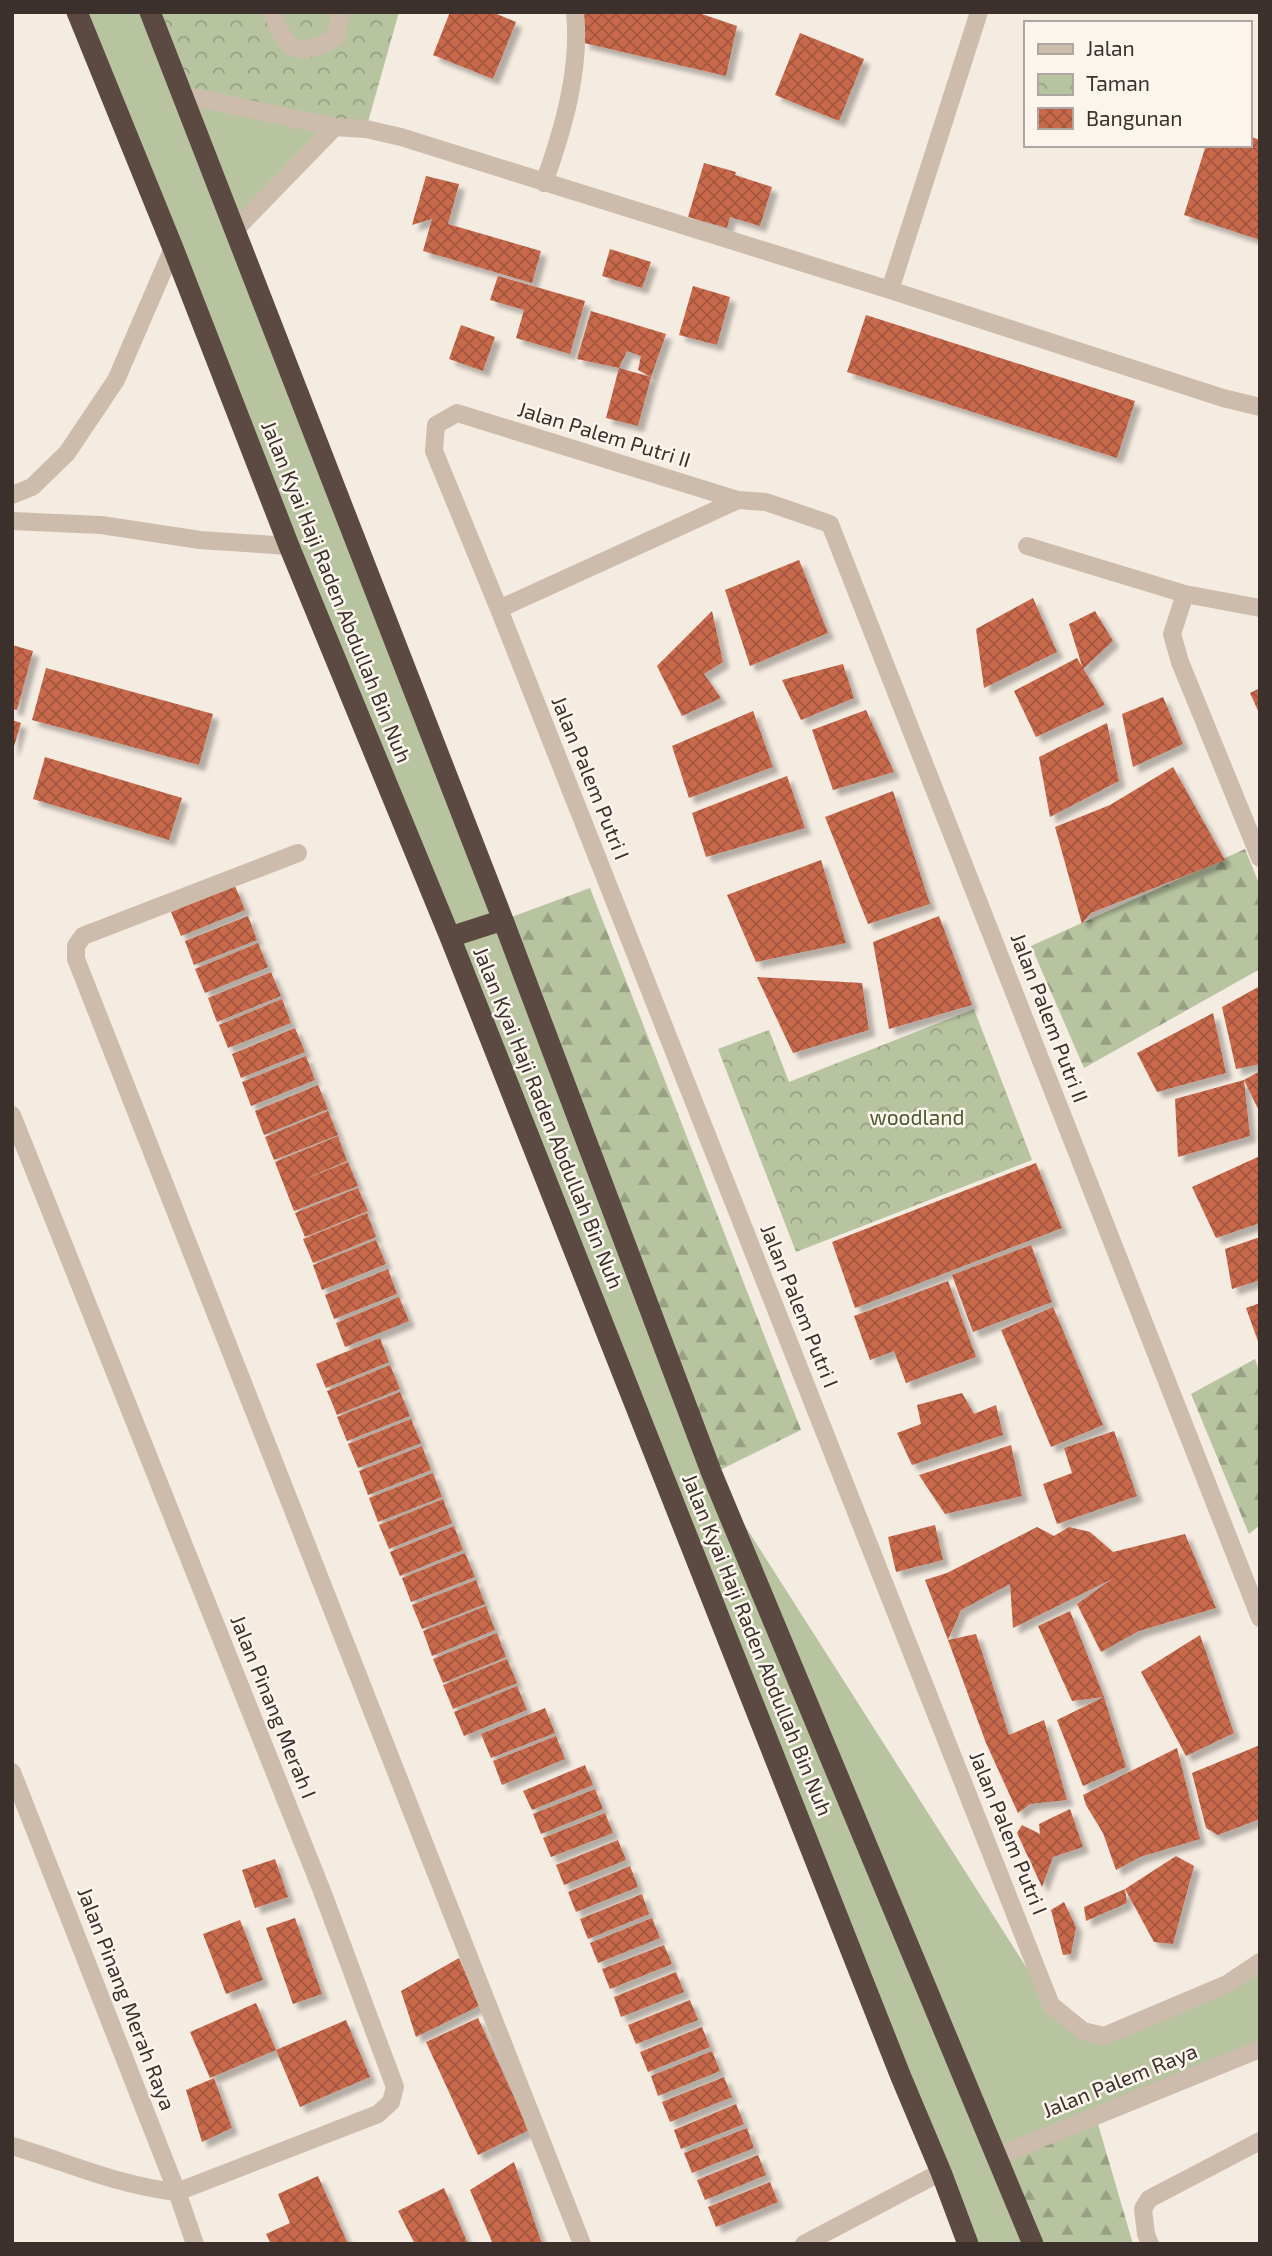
<svg xmlns="http://www.w3.org/2000/svg" width="1272" height="2256" viewBox="0 0 1272 2256" font-family="'Exo 2',sans-serif">
	<defs>
		<pattern id="forest-firs" width="22" height="20" patternUnits="userSpaceOnUse" patternTransform="scale(1.75)"><rect width="22" height="20" fill="#b8c4a0"/><path d="M5 1l3.5 6h-7zM16 11l3.5 6h-7z" fill="#97a083"/></pattern>
		<pattern id="park-crowns" width="20" height="18" patternUnits="userSpaceOnUse" patternTransform="scale(1.75)"><rect width="20" height="18" fill="#b8c4a0"/><path d="M2 6a3 3 0 1 1 6 0M12 15a3 3 0 1 1 6 0" fill="none" stroke="#97a083"/></pattern>
		<pattern id="building-cross-hatch" width="8" height="8" patternUnits="userSpaceOnUse" patternTransform="scale(1.75)"><rect width="8" height="8" fill="#c8694b"/><path d="M0 0l8 8M0 8l8-8" fill="none" stroke="#a4573f"/></pattern>
		<filter id="shadow"><feDropShadow dx="6" dy="6" stdDeviation="2" flood-color="#0004"/></filter>
	</defs>
	<rect width="100%" height="100%" fill="#f4ebe1"/>
	<!-- grass -->
	<path fill="#b8c4a0" d="M80,12H149L335,127L235,230L712,1474L1051,2006L1104,2036L1260,1962V2049L1095,2114L1033,2244H970Z"/>
	<!-- forest -->
	<path fill="url(#forest-firs)" d="M1245,849L1260,886V969L1084,1068L1031,946Z
		M590,888L801,1430L712,1474L503,920Z
		M1255,1359L1260,1373V1525L1249,1534L1191,1394Z
		M1095,2114L1133,2244H1033L998,2156Z"/>
	<!-- park -->
	<path fill="url(#park-crowns)" d="M150,12H399L366,129L183,95Z
		M974,1009L1032,1160L796,1252L718,1049L769,1030L789,1082Z"/>
	<!-- building -->
	<path fill="url(#building-cross-hatch)" filter="url(#shadow)" d="M450,12H492L516,22L493,79L433,55Z
		M584,12H696L737,26L726,76L584,43Z
		M800,33L864,59L839,121L775,95Z
		M1249,136L1260,140V240L1184,215L1206,145H1249Z
		M704,163L736,172L735,175L772,187L760,226L730,217L727,228L688,217Z
		M426,176L459,184L448,224L541,251L532,283L423,251L432,219L412,225Z
		M610,249L651,262L642,288L602,276Z
		M498,276L585,301L570,354L516,338L524,310L490,300Z
		M693,286L730,297L717,345L679,335Z
		M591,311L666,334L651,377L638,370L641,356L627,351L619,368L577,359Z
		M866,315L1135,401L1117,458L847,372Z
		M461,325L495,337L483,371L449,359Z
		M619,368L651,377L638,426L606,418Z
		M799,560L828,633L750,666L725,590Z
		M1033,598L1057,652L984,688L976,629Z
		M712,611L723,662L704,674L721,698L682,716L657,666Z
		M1095,611L1113,641L1083,669L1069,624Z
		M12,645L33,651L17,710L12,709Z
		M1077,658L1105,705L1036,737L1014,691Z
		M843,664L854,698L801,720L782,680Z
		M46,668L213,714L199,765L32,720Z
		M1260,688V715L1250,693Z
		M1163,697L1183,744L1133,767L1122,714Z
		M866,710L894,772L833,790L812,730Z
		M753,711L773,767L689,798L672,746Z
		M12,720L21,723L13,750H12Z
		M1107,723L1119,781L1050,817L1039,757Z
		M45,757L182,798L169,840L33,799Z
		M1173,767L1225,860L1091,913L1082,924L1055,827L1110,805Z
		M787,776L805,828L706,857L692,813Z
		M893,791L930,904L868,924L825,817Z
		M821,860L846,943L756,962L727,895Z
		M235,886L245,910L181,936L171,912Z
		M248,916L257,940L194,965L185,941Z
		M939,916L972,1005L889,1029L873,942Z
		M258,943L268,967L205,993L195,969Z
		M271,972L281,996L217,1022L208,998Z
		M757,977L862,983L869,1030L793,1053Z
		M1260,986V1064L1236,1069L1222,1007Z
		M282,999L291,1023L228,1048L219,1025Z
		M1213,1013L1226,1073L1157,1092L1137,1053Z
		M295,1028L305,1052L241,1078L232,1054Z
		M306,1056L315,1080L251,1106L242,1082Z
		M1260,1071V1113L1244,1080Z
		M1244,1080L1250,1136L1178,1157L1175,1099Z
		M318,1085L328,1109L264,1135L255,1111Z
		M328,1111L338,1135L274,1160L265,1137Z
		M338,1136L347,1161L300,1181L348,1162L358,1186L294,1211L275,1162Z
		M1260,1156V1223L1216,1238L1192,1187Z
		M1036,1163L1062,1228L855,1308L832,1242Z
		M358,1188L368,1211L305,1237L295,1213Z
		M367,1213L376,1237L313,1263L303,1239Z
		M1260,1237V1280L1232,1289L1225,1249Z
		M376,1240L386,1264L322,1290L313,1265Z
		M1031,1245L1052,1302L973,1332L952,1275Z
		M388,1269L397,1294L334,1319L325,1295Z
		M948,1281L976,1357L906,1383L894,1351L870,1360L854,1316Z
		M399,1297L409,1321L345,1347L336,1323Z
		M1260,1303V1344H1259L1246,1308Z
		M1053,1307L1103,1425L1051,1447L1001,1330Z
		M380,1338L389,1362L326,1388L316,1364Z
		M390,1365L400,1389L337,1415L327,1391Z
		M400,1392L410,1416L347,1441L337,1417Z
		M962,1393L974,1414L996,1405L1003,1435L912,1465L897,1433L921,1424L917,1405Z
		M411,1419L421,1443L358,1468L348,1444Z
		M1114,1431L1137,1496L1057,1524L1043,1484L1072,1473L1064,1448Z
		M1011,1445L1022,1496L945,1514L919,1475Z
		M422,1446L431,1470L368,1495L359,1471Z
		M433,1473L442,1497L378,1522L369,1498Z
		M443,1499L452,1523L389,1549L379,1525Z
		M935,1525L943,1560L896,1572L888,1537Z
		M454,1526L463,1550L400,1576L390,1552Z
		M1037,1527L1054,1536L1069,1527L1090,1532L1113,1552L1185,1534L1216,1608L1139,1631L1101,1652L1077,1604L1112,1579L1013,1628L1010,1584L961,1610L948,1640L925,1580L947,1573Z
		M465,1553L475,1577L411,1602L402,1578Z
		M476,1580L485,1604L422,1629L412,1605Z
		M486,1606L495,1630L432,1656L423,1631Z
		M1070,1611L1104,1697L1072,1701L1038,1626Z
		M497,1633L506,1657L443,1683L433,1659Z
		M976,1634L1009,1735L1044,1720L1067,1800L1030,1804L1018,1813L986,1743L948,1640Z
		M1200,1635L1234,1733L1186,1756L1141,1672Z
		M507,1659L517,1683L453,1709L443,1685Z
		M517,1686L527,1710L464,1736L454,1712Z
		M1104,1697L1126,1767L1083,1786L1057,1720Z
		M545,1708L555,1733L491,1758L481,1734Z
		M556,1736L565,1759L502,1785L493,1761Z
		M1260,1745V1819L1218,1835L1206,1828L1192,1773Z
		M1177,1748L1200,1839L1140,1857L1116,1870L1103,1833L1086,1805L1083,1795Z
		M585,1765L593,1785L532,1810L523,1791Z
		M595,1789L603,1809L541,1834L533,1814Z
		M1070,1809L1083,1847L1053,1857L1042,1887L1017,1833L1022,1825L1040,1834L1039,1824Z
		M605,1813L613,1833L551,1857L543,1838Z
		M618,1840L626,1860L564,1885L556,1865Z
		M1176,1856L1194,1866L1173,1944L1154,1942L1125,1889Z
		M275,1859L288,1897L255,1908L242,1870Z
		M630,1866L638,1887L576,1912L568,1892Z
		M1125,1889L1127,1903L1086,1921L1084,1907Z
		M642,1894L649,1914L588,1939L580,1919Z
		M1064,1902L1076,1927L1071,1954L1063,1955L1051,1910Z
		M295,1918L322,1994L293,2004L266,1928Z
		M652,1918L660,1938L598,1963L590,1943Z
		M240,1920L263,1980L226,1994L203,1934Z
		M664,1945L672,1964L610,1989L602,1969Z
		M459,1958L479,2006L416,2037L401,1991Z
		M676,1972L684,1992L621,2017L614,1997Z
		M690,2000L698,2020L636,2044L628,2025Z
		M256,2003L276,2050L346,2020L370,2077L300,2107L276,2050L210,2078L190,2032Z
		M478,2018L529,2130L478,2155L426,2042Z
		M702,2027L710,2047L648,2072L640,2052Z
		M712,2051L720,2071L658,2096L651,2076Z
		M724,2077L732,2097L670,2122L662,2102Z
		M214,2078L232,2128L202,2142L186,2090Z
		M736,2104L744,2124L681,2149L674,2130Z
		M747,2128L754,2148L692,2173L684,2153Z
		M758,2155L766,2175L705,2200L697,2180Z
		M514,2162L542,2244H493L470,2190Z
		M318,2176L348,2244H271L266,2234L290,2223L278,2194Z
		M770,2182L778,2202L716,2227L708,2207Z
		M444,2188L468,2244H415L398,2211Z"/>
	<g fill="none" stroke-linecap="round" stroke-linejoin="round">
		<!-- lane -->
		<path stroke="#cdbbac" stroke-width="18" d="M272,12C283,35 285,56 315,47C324,44 329,42 336,37L341,12"/>
		<!-- street -->
		<path stroke="#cdbbac" stroke-width="18" d="M183,95L335,127L366,129L401,137L890,290L1223,398L1260,407
			M544,183C563,130 581,69 575,12
			M235,230L335,127
			M890,290L979,12
			M12,495L32,487L67,453L116,380L173,248
			M12,521L101,525L200,540L289,546
			M1027,546L1185,594
			M1260,608L1185,594L1172,634L1180,662L1260,858
			M499,609L738,500
			M298,853L83,936L76,946V959L582,2244
			M12,1115L322,1891L395,2087L391,2102L378,2114L177,2192C119,2186 67,2162 12,2146
			M1260,1618L830,524L766,502L738,500L457,413L436,425L434,451L499,609L1051,2005L1083,2031L1104,2036L1227,1984L1260,1962
			M12,1772L177,2192L195,2244
			M998,2156L1260,2049
			M804,2244L941,2172
			M1150,2244L1146,2234L1143,2209L1149,2199L1260,2141"/>
		<!-- highway -->
		<path stroke="#5c4a42" stroke-width="21" d="M77,12L173,248L289,546L450,937L901,2077L941,2172L968,2244
			M150,12L503,920L712,1474L1033,2244
			M450,937L503,920"/>
	</g>
	<g text-anchor="middle" stroke-width="5" stroke-linejoin="round" paint-order="stroke">
		<!-- street labels -->
		<g font-size="21" fill="#3b302b" stroke="#fbf5ee">
			<text transform="translate(604 435) rotate(17)" y="7">Jalan Palem Putri II</text>
			<text transform="translate(336 592) rotate(68)" y="7">Jalan Kyai Haji Raden Abdullah Bin Nuh</text>
			<text transform="translate(590 778) rotate(68)" y="7">Jalan Palem Putri I</text>
			<text transform="translate(1049 1018) rotate(69)" y="7">Jalan Palem Putri II</text>
			<text transform="translate(548 1118) rotate(68)" y="7">Jalan Kyai Haji Raden Abdullah Bin Nuh</text>
			<text transform="translate(799 1306) rotate(68)" y="7">Jalan Palem Putri I</text>
			<text transform="translate(757 1645) rotate(68)" y="7">Jalan Kyai Haji Raden Abdullah Bin Nuh</text>
			<text transform="translate(273 1707) rotate(68)" y="7">Jalan Pinang Merah I</text>
			<text transform="translate(1008 1833) rotate(68)" y="7">Jalan Palem Putri I</text>
			<text transform="translate(126 1999) rotate(69)" y="7">Jalan Pinang Merah Raya</text>
			<text transform="translate(1120 2081) rotate(-22)" y="7">Jalan Palem Raya</text>
		</g>
		<!-- park labels -->
		<g font-size="21" fill="#4a5a2e" stroke="#fbf5ee">
			<text x="917" y="1125">woodland</text>
		</g>
	</g>
	<!-- border -->
	<rect width="1272" height="2256" fill="none" stroke="#3b302b" stroke-width="28"/>
	<!-- legend -->
	<rect x="1024" y="21" width="228" height="126" fill="#fbf5ee" stroke="#aea6a0" stroke-width="2"/>
	<rect x="1038" y="44" width="35" height="10" fill="#cdbbac" stroke="#aea6a0" stroke-width="2"/>
	<text x="1086" y="56" font-size="21" fill="#3b302b">Jalan</text>
	<rect x="1038" y="74" width="35" height="21" fill="url(#park-crowns)" stroke="#aea6a0" stroke-width="2"/>
	<text x="1086" y="91" font-size="21" fill="#3b302b">Taman</text>
	<rect x="1038" y="108" width="35" height="21" fill="url(#building-cross-hatch)" stroke="#aea6a0" stroke-width="2"/>
	<text x="1086" y="126" font-size="21" fill="#3b302b">Bangunan</text>
</svg>
